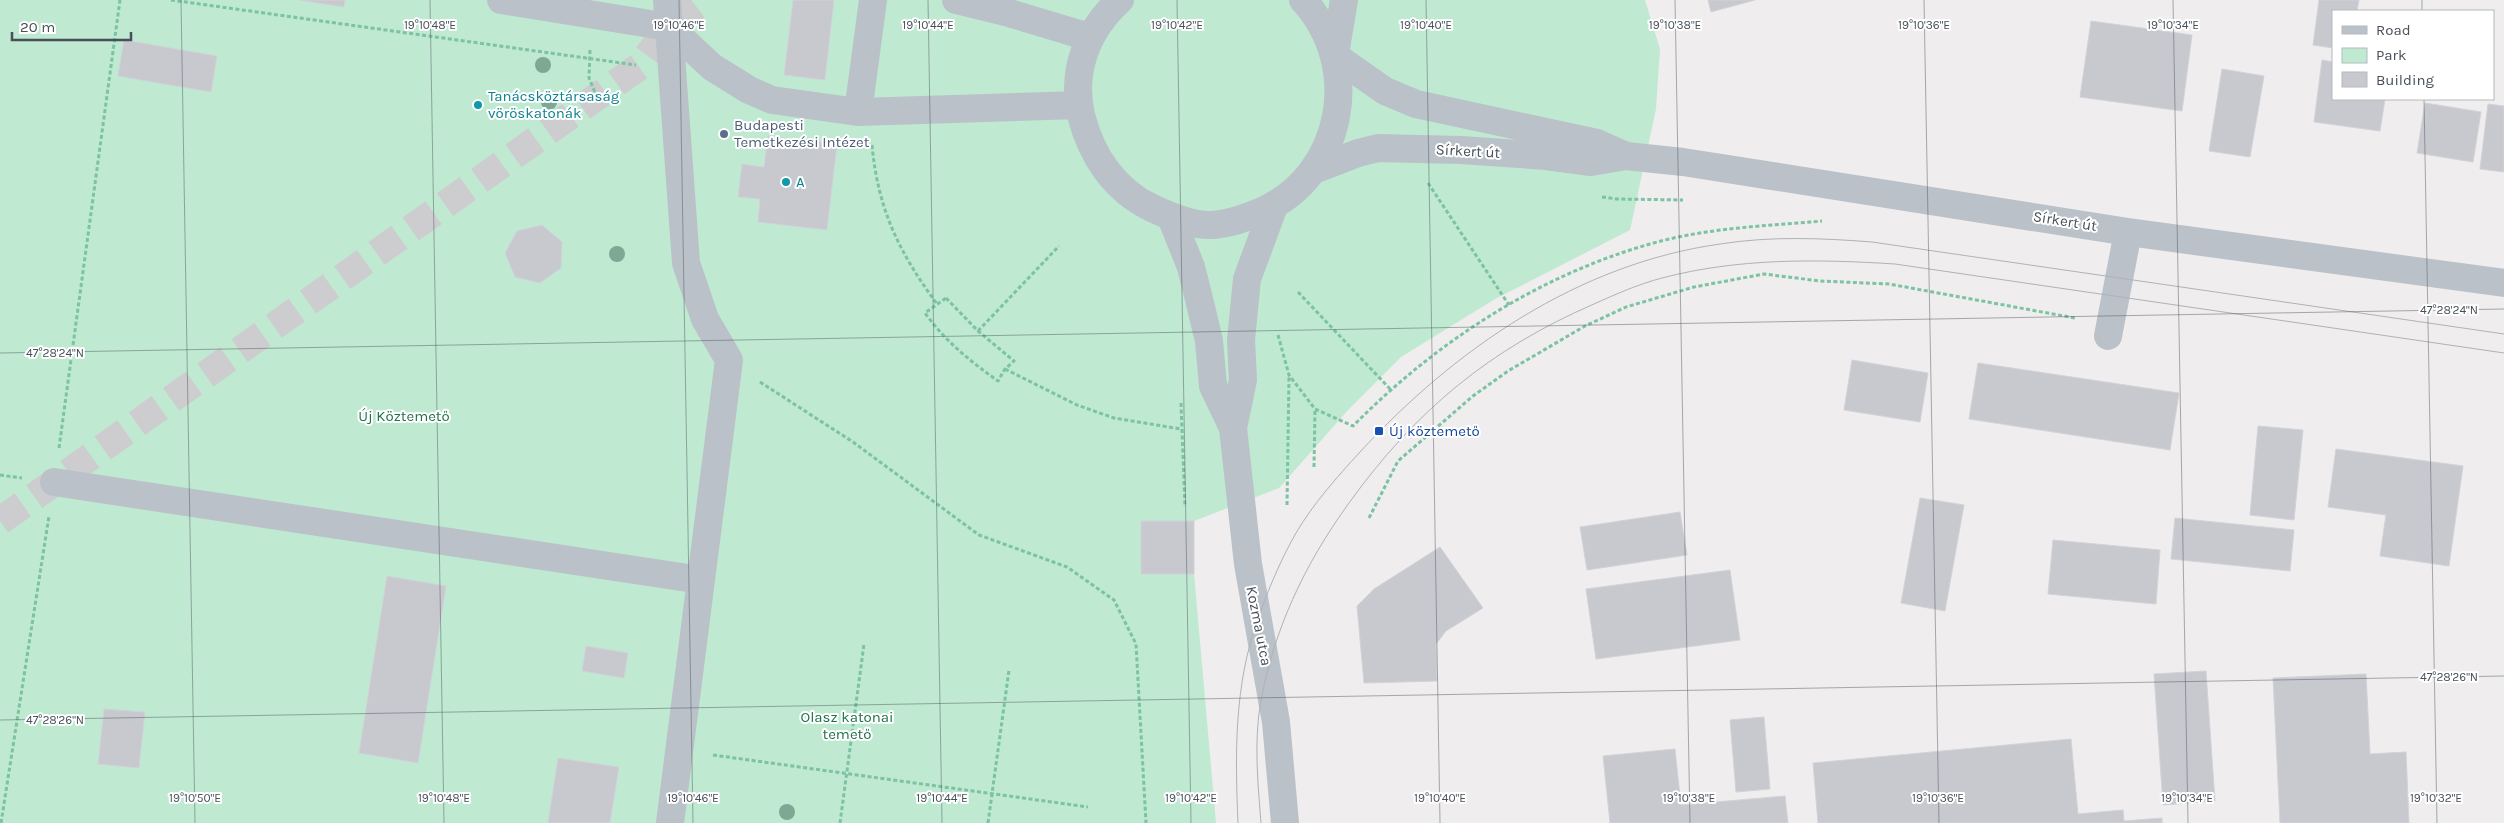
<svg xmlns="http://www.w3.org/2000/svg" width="2504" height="823" viewBox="0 0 2504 823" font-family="Karla,sans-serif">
	<rect width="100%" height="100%" fill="#efeded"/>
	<!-- green -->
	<path fill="#bfe9d1" d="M0,0H1645L1660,49L1656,109L1630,230L1495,299L1401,357L1348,410L1279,488L1194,521V574L1216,823H0Z"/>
	<!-- building -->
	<path fill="#c7c9cf" stroke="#d1d3d8" d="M299,0H345L344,7Z
		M793,0H834L825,80L784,75Z
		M1708,0H1755L1711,12Z
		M2319,0H2359L2357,11H2333V48L2313,45Z
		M2091,21L2192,35L2182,111L2080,97Z
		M124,40L217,56L211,92L118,76Z
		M2322,60L2333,62V99H2385L2380,131L2314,122Z
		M2222,69L2264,76L2250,157L2209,151Z
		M2425,103L2481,112L2473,162L2417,153Z
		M2488,104L2504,106V172L2480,169Z
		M768,136L837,144L827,230L758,222L760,199L738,197L742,164L764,167Z
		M542,225L562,242L561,268L540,283L515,277L505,253L517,231Z
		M1852,360L1928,373L1920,422L1844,410Z
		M1978,363L2179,393L2170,450L1969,419Z
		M2258,426L2303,430L2294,520L2250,515Z
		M2336,449L2463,466L2449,566L2380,556L2386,515L2328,507Z
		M1920,498L1964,505L1945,611L1901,603Z
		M1680,512L1687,555L1587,570L1580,527Z
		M2175,518L2294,530L2290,571L2171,559Z
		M1141,521H1194V574H1141Z
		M2053,540L2160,550L2156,604L2048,594Z
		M1440,547L1483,608L1446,631L1436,644L1437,681L1364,683L1357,606L1374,589Z
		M1730,570L1740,640L1596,659L1586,589Z
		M387,576L446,586L418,763L359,753Z
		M586,646L628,653L624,678L582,671Z
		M2206,671L2215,801L2163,805L2154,674Z
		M2366,674L2370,754L2406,752L2409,823H2280L2273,678Z
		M104,709L145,712L139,768L98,764Z
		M1764,717L1770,789L1736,792L1730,720Z
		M2071,739L2078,814L2123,810L2124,821L2162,818V823H1818L1813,763Z
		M1675,749L1681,805L1785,796L1788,823H1610L1603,756Z
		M558,758L619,767L610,823H548Z"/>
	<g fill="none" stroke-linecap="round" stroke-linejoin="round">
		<!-- minor-tunnel -->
		<path stroke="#cdcdcf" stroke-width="28" stroke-dasharray="28 14" stroke-linecap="butt" d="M0,521L640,66L669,27L704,0"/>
		<!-- path -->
		<path stroke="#7bc3a2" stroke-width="3" stroke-dasharray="4 2.5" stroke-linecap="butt" d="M171,0L636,65
			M590,50L589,78L597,97
			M872,145C878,210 899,252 937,304
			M1428,183L1509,305
			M1602,197L1617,199L1683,200
			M1298,292L1391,390
			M946,298L978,331L1014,361L1005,369L998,381C970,361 945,341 925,313Z
			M978,331L1059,246
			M1278,335L1289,375L1315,409L1353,426C1435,343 1537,276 1650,244C1705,228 1765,226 1822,221
			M1005,369L1077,405L1114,418L1181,429
			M760,382L853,442L979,535L1067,567L1114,600L1136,644L1146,823
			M1181,403L1185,507
			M59,448L120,0
			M1314,467L1315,409
			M0,475L22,478
			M1287,505L1289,376
			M1369,518L1398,461L1473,396L1508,371L1585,326L1626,307L1694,287L1764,274L1820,281L1889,284L2075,318
			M713,755L1088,807
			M1,823L49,516
			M840,823L864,644
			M988,823L1009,670"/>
		<!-- minor -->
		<path stroke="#bac1c8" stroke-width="28" d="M501,0L669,27L712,67L749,90L772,100L858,112L1079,105
			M667,0L686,263L705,319L729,360L670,823
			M956,0L1009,13L1089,37
			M1120,0C1087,30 1071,71 1081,115C1091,155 1114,190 1152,208C1169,216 1190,225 1209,225C1227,225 1245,218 1260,212C1344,176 1364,66 1303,0
			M1335,54L1344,0
			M1335,56L1385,91L1416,104L1597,143L1626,156
			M858,112L873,0
			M1314,170L1358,153L1378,148L1461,150L1546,156L1591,162L1626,156L1683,162L2128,232L2504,283
			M1274,206L1247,279L1241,340L1243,380L1233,428L1248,564L1276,722L1285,823
			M1171,217L1191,267L1200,303L1209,341L1213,386L1233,428
			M2108,336L2128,232
			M54,482L701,580"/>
		<!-- tram -->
		<path stroke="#b0b2b6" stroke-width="1" d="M1238,823C1235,754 1234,685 1258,619C1268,590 1281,559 1296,533C1313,504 1337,477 1360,452C1455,349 1578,264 1720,244C1771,236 1821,238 1872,242L2504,334
			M1261,823C1258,785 1254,745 1260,706C1273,631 1304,565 1349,503C1415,411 1490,349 1594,304C1616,294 1639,284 1662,278C1738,258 1817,259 1895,264L2504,353"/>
	</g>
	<!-- trees -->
	<g fill="#7ea894">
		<circle cx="543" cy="65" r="8"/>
		<circle cx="549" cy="102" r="8"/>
		<circle cx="617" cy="254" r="8"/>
		<circle cx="787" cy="812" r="8"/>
	</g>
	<!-- ticks -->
	<path fill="none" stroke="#474f58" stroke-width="1" stroke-opacity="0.45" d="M181,0L195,823M430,0L444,823M679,0L693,823M928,0L942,823M1177,0L1191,823M1426,0L1440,823M1675,0L1690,823M1924,0L1939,823M2173,0L2188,823M2422,0V11M2424,99L2437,823M0,353L2504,309M0,720L2504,676"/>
	<!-- markers -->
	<g fill="#0f9aa8" stroke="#fff" stroke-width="2">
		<circle cx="478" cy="105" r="5"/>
		<circle cx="786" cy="182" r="5"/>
	</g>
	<circle fill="#5c6f8a" stroke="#fff" stroke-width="2" cx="724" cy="134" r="5"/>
	<rect fill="#1a4fb4" stroke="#fff" stroke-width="2" x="1374" y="426" width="10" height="10" rx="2.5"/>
	<g text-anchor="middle" stroke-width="4" stroke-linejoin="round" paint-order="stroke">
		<!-- culture labels -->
		<g font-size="15" fill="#0d838f" stroke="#fff" text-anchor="start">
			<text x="488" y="101">Tanácsköztársaság<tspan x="488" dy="17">vöröskatonák</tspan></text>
			<text x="796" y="187">A</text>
		</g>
		<!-- service labels -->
		<g font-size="15" fill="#4e5e75" stroke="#fff" text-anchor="start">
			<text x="734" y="130">Budapesti<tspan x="734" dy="17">Temetkezési Intézet</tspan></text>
		</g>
		<!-- street labels -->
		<g font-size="15" fill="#474f58" stroke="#fff">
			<text transform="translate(1468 151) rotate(3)" y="5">Sírkert út</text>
			<text transform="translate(2065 221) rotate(9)" y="5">Sírkert út</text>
			<text transform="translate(1259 626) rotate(79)" y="5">Kozma utca</text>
		</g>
		<!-- park labels -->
		<g font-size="15" fill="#21704b" stroke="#fff">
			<text x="404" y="421">Új Köztemető</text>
			<text x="847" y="722">Olasz katonai<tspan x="847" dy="17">temető</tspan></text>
		</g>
		<!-- transit labels -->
		<g font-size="15" fill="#164399" stroke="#fff" text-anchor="start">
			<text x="1389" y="436">Új köztemető</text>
		</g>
	</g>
	<g font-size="12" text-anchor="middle" fill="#474f58" stroke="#fff" stroke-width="4" stroke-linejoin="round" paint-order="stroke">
		<text x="430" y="29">19°10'48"E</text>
		<text x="679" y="29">19°10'46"E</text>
		<text x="928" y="29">19°10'44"E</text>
		<text x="1177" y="29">19°10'42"E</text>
		<text x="1426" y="29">19°10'40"E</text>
		<text x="1675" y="29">19°10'38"E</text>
		<text x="1924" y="29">19°10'36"E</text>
		<text x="2173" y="29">19°10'34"E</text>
		<text x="2449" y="314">47°28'24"N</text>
		<text x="55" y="357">47°28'24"N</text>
		<text x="2449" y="681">47°28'26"N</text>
		<text x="55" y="724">47°28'26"N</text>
		<text x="195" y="802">19°10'50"E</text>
		<text x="444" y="802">19°10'48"E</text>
		<text x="693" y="802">19°10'46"E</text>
		<text x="942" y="802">19°10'44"E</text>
		<text x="1191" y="802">19°10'42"E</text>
		<text x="1440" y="802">19°10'40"E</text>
		<text x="1689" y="802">19°10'38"E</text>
		<text x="1938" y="802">19°10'36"E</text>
		<text x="2187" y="802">19°10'34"E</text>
		<text x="2436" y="802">19°10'32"E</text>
	</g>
	<!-- legend -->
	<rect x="2332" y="10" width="162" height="90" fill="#ffffff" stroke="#b5b9bc"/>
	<rect x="2342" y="26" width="25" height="8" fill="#bac1c8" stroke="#b5b9bc"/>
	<text x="2376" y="35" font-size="15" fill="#474f58">Road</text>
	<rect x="2342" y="48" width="25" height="15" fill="#bfe9d1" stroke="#b5b9bc"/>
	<text x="2376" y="60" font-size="15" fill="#474f58">Park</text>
	<rect x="2342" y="72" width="25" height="15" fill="#c7c9cf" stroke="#b5b9bc"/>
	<text x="2376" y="85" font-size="15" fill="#474f58">Building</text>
	<!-- scale -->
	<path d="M12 32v8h119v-8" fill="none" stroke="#474f58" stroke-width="2.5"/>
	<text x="20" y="32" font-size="15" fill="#474f58" stroke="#ffffff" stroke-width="4" paint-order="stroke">20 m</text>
</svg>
